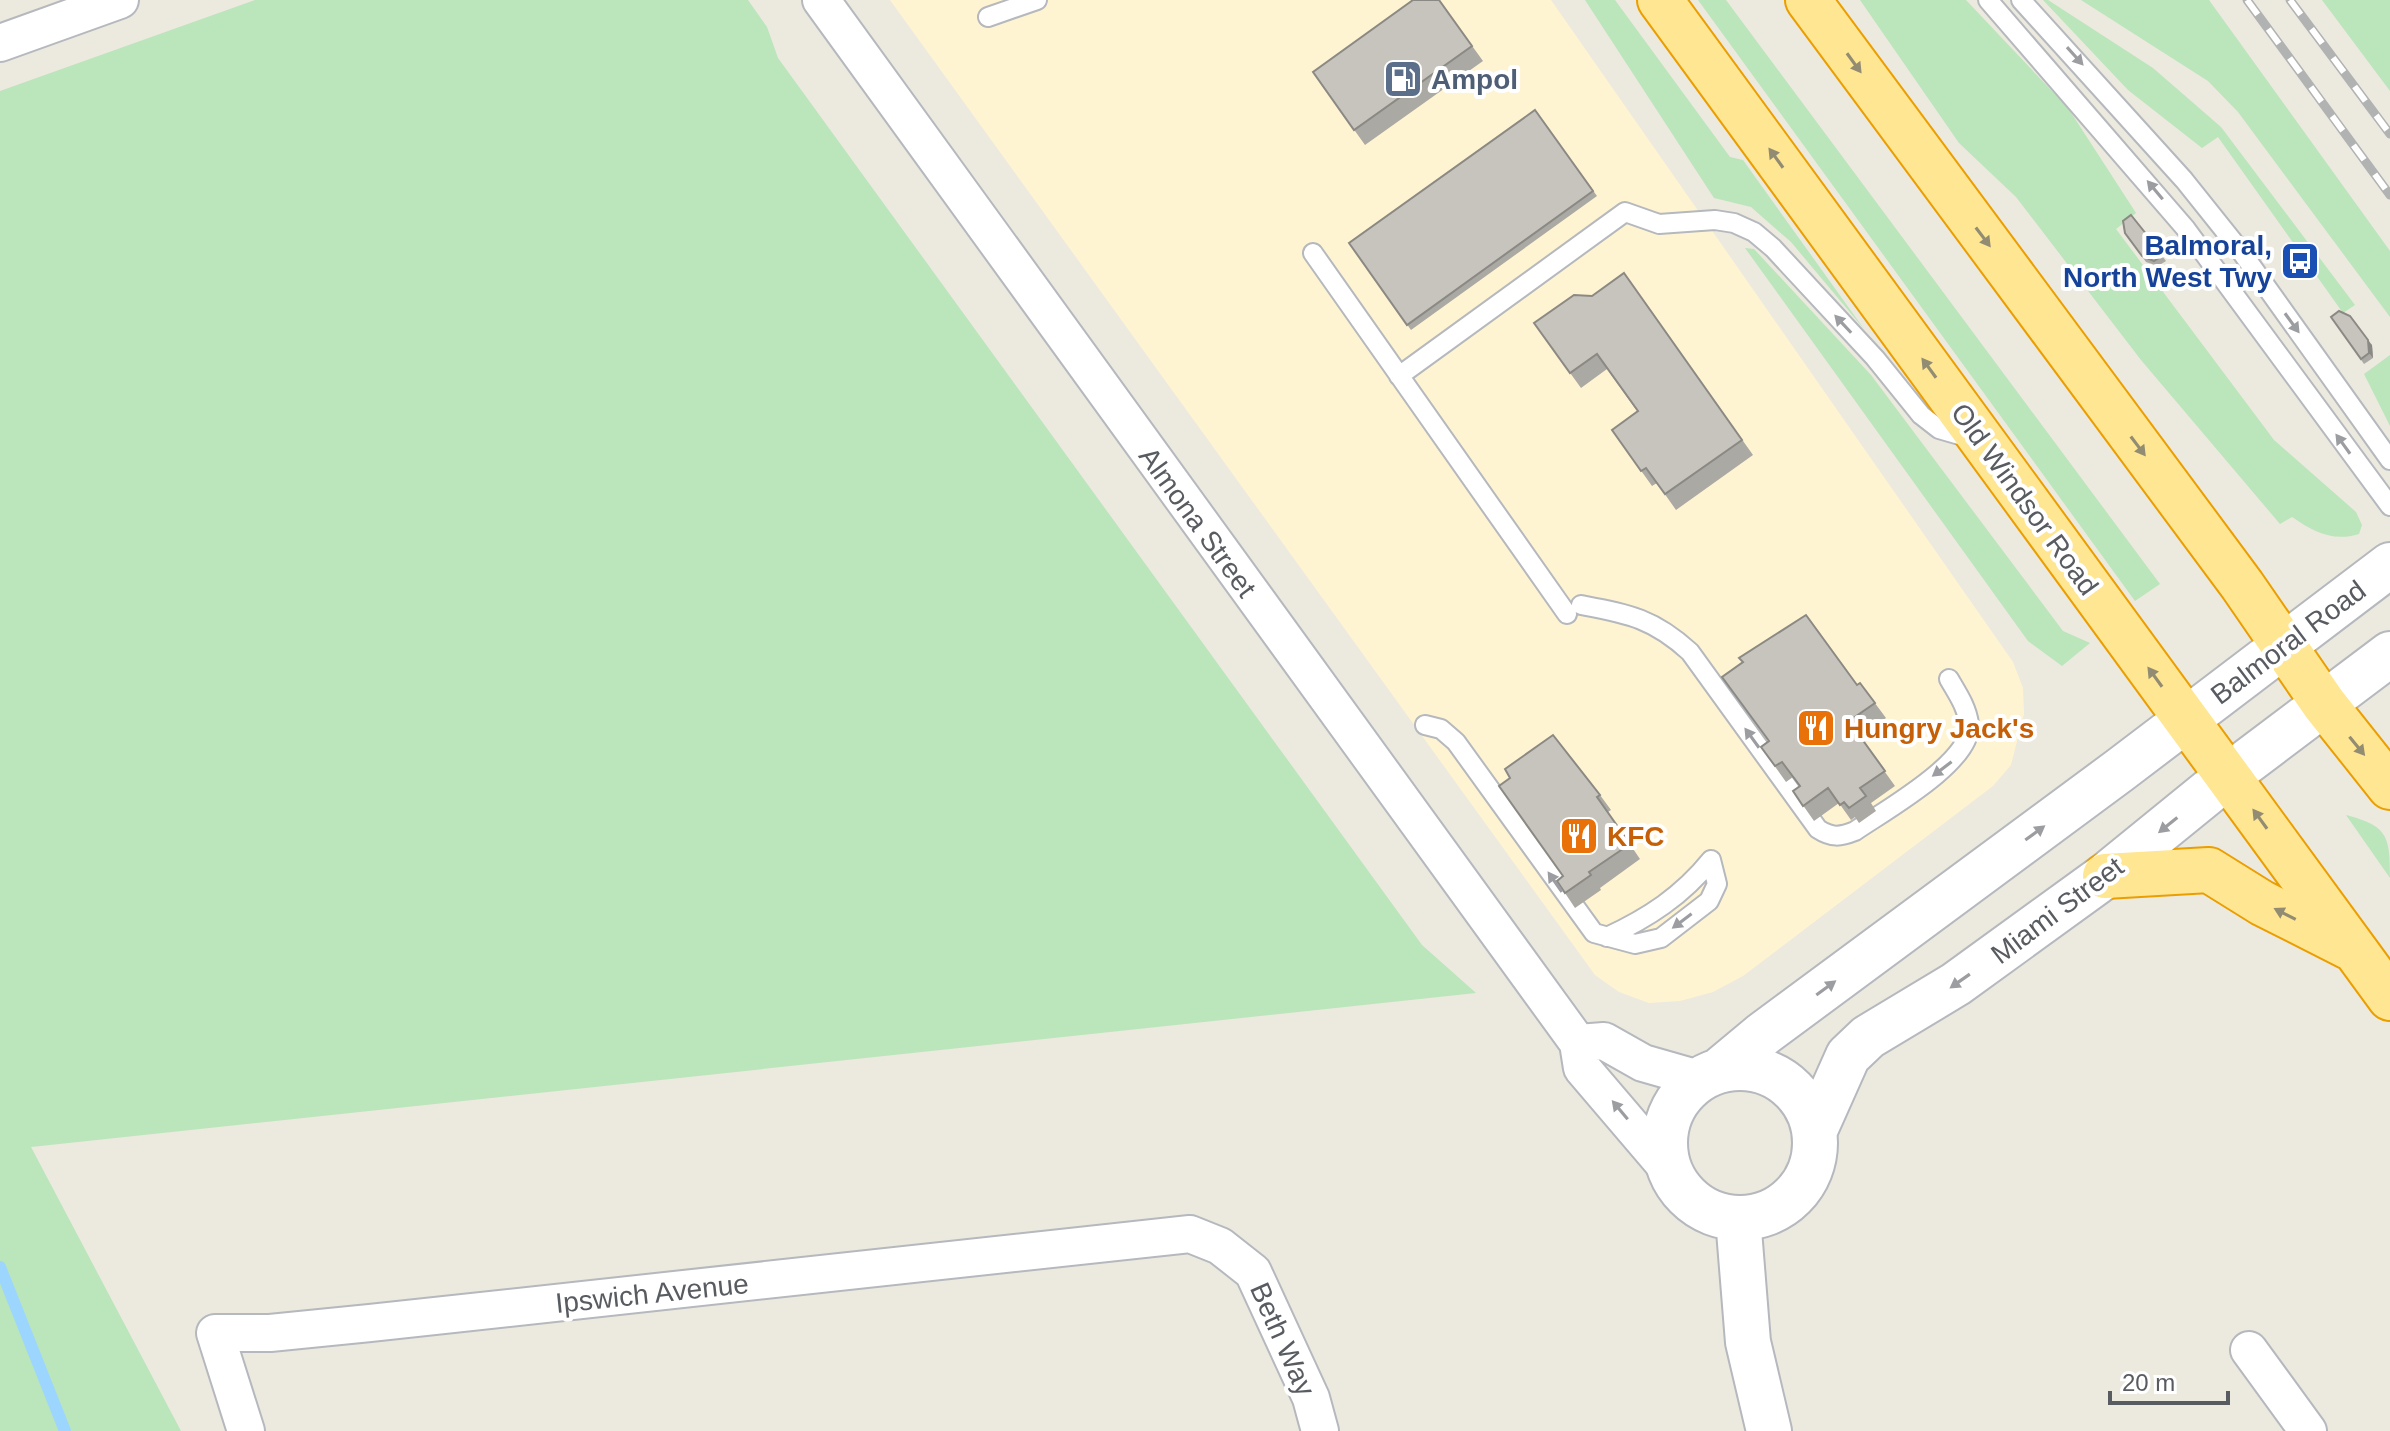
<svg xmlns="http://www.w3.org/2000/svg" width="2390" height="1431" viewBox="0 0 2390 1431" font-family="Arial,sans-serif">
	<rect width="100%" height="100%" fill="#ece9df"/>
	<!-- commercial -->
	<path fill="#fff4d2" d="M890,0H1551L2013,662L2023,688L2024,714L2011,765L1993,786L1743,976L1713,992L1680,1001L1649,1003L1619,992L1595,975Z"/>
	<!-- green -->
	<path fill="#bbe5ba" d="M255,0H748L767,27L778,58L1422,945L1476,993L31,1147L181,1431H0V91Z
		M1585,0H1615L1730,157L1743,160L1864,329L1791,242L1751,207L1714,198Z
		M1698,0H1726L2160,584L2135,601Z
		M1860,0H1966L2068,108L2136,213L2116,229L2274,440L2356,512L2362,525L2359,534C2333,542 2314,532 2292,517L2280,524L2141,360L2016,197L1959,143Z
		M2043,0H2048L2153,68L2221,127L2355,305L2343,313L2218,137L2202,148L2128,90Z
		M2081,0H2209L2390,251V317L2238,112L2208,81Z
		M2322,0H2390V91Z
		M1745,248L1754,249L1871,375L2063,631L2090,643L2062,666L2028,641Z
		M2390,355V426L2364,374Z
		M2346,815C2388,826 2390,836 2390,878Z"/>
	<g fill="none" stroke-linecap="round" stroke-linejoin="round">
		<!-- stream -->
		<path stroke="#9cd6ff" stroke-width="12" d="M0,1267L65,1431"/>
		<defs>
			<path id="service" d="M1988,0L2186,229L2390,506
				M2021,0L2184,180L2240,250L2390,460
				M988,17L1037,0
				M1313,253L1567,614
				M1399,376L1625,212L1659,224L1715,220L1734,223L1754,232L1773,248L1875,358L1921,415L1939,429L1970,438
				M1581,605C1628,614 1653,618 1690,652L1818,829C1832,838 1840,837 1855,831C1884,811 1974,761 1969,724C1967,707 1957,693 1949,679
				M1425,725L1441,729L1456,742L1594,933L1635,944L1661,938L1709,901L1717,884L1711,860
				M1607,937C1648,918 1682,896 1711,860"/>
			<path id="minor" d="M821,0L1578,1043L1582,1068L1669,1170
				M0,43L120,0
				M1578,1043L1604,1041L1643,1063L1699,1079
				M2249,1350L2308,1431
				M246,1431L215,1333H270L370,1323L1190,1234L1220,1246L1253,1272L1311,1398L1320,1431"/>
			<path id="tertiary" d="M1665 1143a75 75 0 1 1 150 0a75 75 0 1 1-150 0Z
				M1721,1069L1763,1034L2120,770L2390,565
				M1815,1130L1848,1056L1868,1037L1956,984L2105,876L2228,776L2390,654
				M1738,1218L1748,1342L1769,1431"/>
			<path id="trunk" d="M1660,0L2390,998
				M1808,0L2242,585L2324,704L2390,787
				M2105,876L2209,870L2262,903L2349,947"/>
		</defs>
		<!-- service casing -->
		<use href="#service" stroke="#b5b8bd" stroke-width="22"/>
		<!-- minor casing -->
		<use href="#minor" stroke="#b5b8bd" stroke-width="40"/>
		<!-- tertiary casing -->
		<use href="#tertiary" stroke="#b5b8bd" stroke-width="48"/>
		<!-- trunk casing -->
		<use href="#trunk" stroke="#eb9e00" stroke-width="48"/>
		<!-- service -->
		<use href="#service" stroke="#fff" stroke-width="18"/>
		<!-- minor -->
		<use href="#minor" stroke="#fff" stroke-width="36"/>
		<!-- tertiary -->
		<use href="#tertiary" stroke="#fff" stroke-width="44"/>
		<!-- trunk -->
		<use href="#trunk" stroke="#ffe692" stroke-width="44"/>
		<defs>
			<path id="rail" d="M2247,0L2390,195
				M2290,0L2390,134"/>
		</defs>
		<!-- rail casing -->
		<use href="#rail" stroke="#b1b2b2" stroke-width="9"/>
		<!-- rail -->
		<use href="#rail" stroke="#fff" stroke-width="6" stroke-dasharray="18" stroke-linecap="butt"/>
	</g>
	<!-- wall -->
	<path fill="#aba9a3" d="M1439,0L1483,61L1365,145L1313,72Z
		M1535,110L1597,196L1411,330L1349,243Z
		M2131,215L2166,261L2158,266L2146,262L2125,233Z
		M1624,273L1753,455L1676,510L1657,483L1652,486L1612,430L1637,411L1607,369L1581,388L1534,323L1592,296Z
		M2331,317L2372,345L2373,358L2364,364Z
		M1860,683L1886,718L1860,737L1895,786L1871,803L1876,811L1859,823L1855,817L1851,820L1839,803L1814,821L1793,791L1800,786L1793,777L1786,782L1761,747Z
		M1510,778L1600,795L1611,810L1608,812L1640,859L1600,888L1601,890L1575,908L1557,881L1563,877Z"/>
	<!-- shaded-wall -->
	<path fill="#8b8984" d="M2368,340L2372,345L2373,358L2369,353Z"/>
	<!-- building -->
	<path fill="#c7c4bd" stroke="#8b8984" stroke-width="2" d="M1413,0H1439L1472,46L1354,130L1313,72Z
		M1535,110L1593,191L1407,325L1349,243Z
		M2131,215L2163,255L2154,261L2142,256L2125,233L2123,221Z
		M1624,273L1742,440L1665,494L1646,468L1641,471L1612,430L1638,411L1597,354L1570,373L1534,323L1574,295L1592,296Z
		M2339,311L2350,316L2368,340L2369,353L2361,359L2331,317Z
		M1806,615L1857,685L1860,683L1875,703L1849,721L1885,771L1860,788L1866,796L1849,808L1844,802L1840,805L1828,788L1803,806L1793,791L1800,786L1782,762L1775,766L1761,747L1769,741L1722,677L1743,662L1739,658Z
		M1553,735L1600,795L1597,797L1630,844L1589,872L1591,875L1565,893L1557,881L1563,876L1499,786L1510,778L1505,769Z"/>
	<!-- one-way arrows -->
	<defs><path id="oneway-solid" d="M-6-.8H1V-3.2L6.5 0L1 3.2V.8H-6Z" transform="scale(2)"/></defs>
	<g fill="#9b9da0">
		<use href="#oneway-solid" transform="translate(2075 56) rotate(48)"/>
		<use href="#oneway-solid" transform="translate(2155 190) rotate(-130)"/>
		<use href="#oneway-solid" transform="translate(2292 323) rotate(54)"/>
		<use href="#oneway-solid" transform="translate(1843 324) rotate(-133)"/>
		<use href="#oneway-solid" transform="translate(2343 444) rotate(-126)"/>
		<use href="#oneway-solid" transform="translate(1752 738) rotate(-126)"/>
		<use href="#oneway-solid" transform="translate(1942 769) rotate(143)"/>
		<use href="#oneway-solid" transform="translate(2168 825) rotate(141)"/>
		<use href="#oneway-solid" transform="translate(2035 833) rotate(-36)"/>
		<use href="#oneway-solid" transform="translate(1555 882) rotate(-125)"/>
		<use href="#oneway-solid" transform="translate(1682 921) rotate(143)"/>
		<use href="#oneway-solid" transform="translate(1960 981) rotate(145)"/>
		<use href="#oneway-solid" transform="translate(1826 988) rotate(-36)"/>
		<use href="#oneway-solid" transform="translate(1620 1110) rotate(-130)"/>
	</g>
	<g fill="#928c72">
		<use href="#oneway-solid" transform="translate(1854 63) rotate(54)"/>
		<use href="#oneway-solid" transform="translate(1776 158) rotate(-126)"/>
		<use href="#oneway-solid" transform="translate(1983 237) rotate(53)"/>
		<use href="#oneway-solid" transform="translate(1929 368) rotate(-126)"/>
		<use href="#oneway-solid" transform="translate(2138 446) rotate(53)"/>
		<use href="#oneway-solid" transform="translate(2155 677) rotate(-126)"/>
		<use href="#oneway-solid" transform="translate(2357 746) rotate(51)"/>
		<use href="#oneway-solid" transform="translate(2260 819) rotate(-126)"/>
		<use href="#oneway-solid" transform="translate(2285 914) rotate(-153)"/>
	</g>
	<!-- icons -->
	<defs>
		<symbol id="fuel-square" viewBox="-11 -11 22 22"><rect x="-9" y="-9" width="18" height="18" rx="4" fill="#5c6f8a" stroke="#fff"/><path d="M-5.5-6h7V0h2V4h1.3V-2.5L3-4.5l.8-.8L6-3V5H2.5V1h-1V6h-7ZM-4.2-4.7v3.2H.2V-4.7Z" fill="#fff"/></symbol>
		<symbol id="bus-square" viewBox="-11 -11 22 22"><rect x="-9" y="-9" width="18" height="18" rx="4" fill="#1a4fb4" stroke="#fff"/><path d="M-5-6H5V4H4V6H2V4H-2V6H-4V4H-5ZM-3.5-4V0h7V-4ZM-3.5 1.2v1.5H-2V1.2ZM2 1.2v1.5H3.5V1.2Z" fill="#fff"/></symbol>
		<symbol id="restaurant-square" viewBox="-11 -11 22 22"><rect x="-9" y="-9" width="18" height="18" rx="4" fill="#e8710a" stroke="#fff"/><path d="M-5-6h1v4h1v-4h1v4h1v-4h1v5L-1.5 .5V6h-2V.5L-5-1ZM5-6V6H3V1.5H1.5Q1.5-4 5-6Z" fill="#fff"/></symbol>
	</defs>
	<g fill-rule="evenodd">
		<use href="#fuel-square" x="1381" y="57" width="44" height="44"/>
		<use href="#bus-square" x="2278" y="239" width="44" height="44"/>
		<use href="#restaurant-square" x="1794" y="706" width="44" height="44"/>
		<use href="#restaurant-square" x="1557" y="814" width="44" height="44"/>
	</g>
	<g text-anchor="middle" stroke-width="8" stroke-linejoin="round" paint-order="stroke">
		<!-- service labels -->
		<g font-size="28" font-weight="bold" fill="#4e5e75" stroke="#fff" text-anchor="start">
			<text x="1431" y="89">Ampol</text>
		</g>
		<!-- transit labels -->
		<g font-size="28" font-weight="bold" fill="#164399" stroke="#fff" text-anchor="end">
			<text x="2272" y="255">Balmoral,<tspan x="2272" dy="32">North West Twy</tspan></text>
		</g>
		<!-- street labels -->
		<g font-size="28" fill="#585c61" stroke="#fff">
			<text transform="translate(2025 499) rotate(54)" y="10">Old Windsor Road</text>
			<text transform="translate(1198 522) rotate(54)" y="10">Almona Street</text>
			<text transform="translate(2288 642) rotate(-37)" y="10">Balmoral Road</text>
			<text transform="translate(2057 910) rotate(-37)" y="10">Miami Street</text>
			<text transform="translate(652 1293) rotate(-6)" y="10">Ipswich Avenue</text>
			<text transform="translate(1283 1339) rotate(66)" y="10">Beth Way</text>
		</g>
		<!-- food labels -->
		<g font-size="28" font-weight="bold" fill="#c56008" stroke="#fff" text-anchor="start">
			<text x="1844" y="738">Hungry Jack's</text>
			<text x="1607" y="846">KFC</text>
		</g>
	</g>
	<!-- scale -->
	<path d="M2110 1391v12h118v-12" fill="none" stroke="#585c61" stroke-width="4"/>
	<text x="2122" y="1391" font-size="24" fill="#585c61" stroke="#ffffff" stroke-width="6" paint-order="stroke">20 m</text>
</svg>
